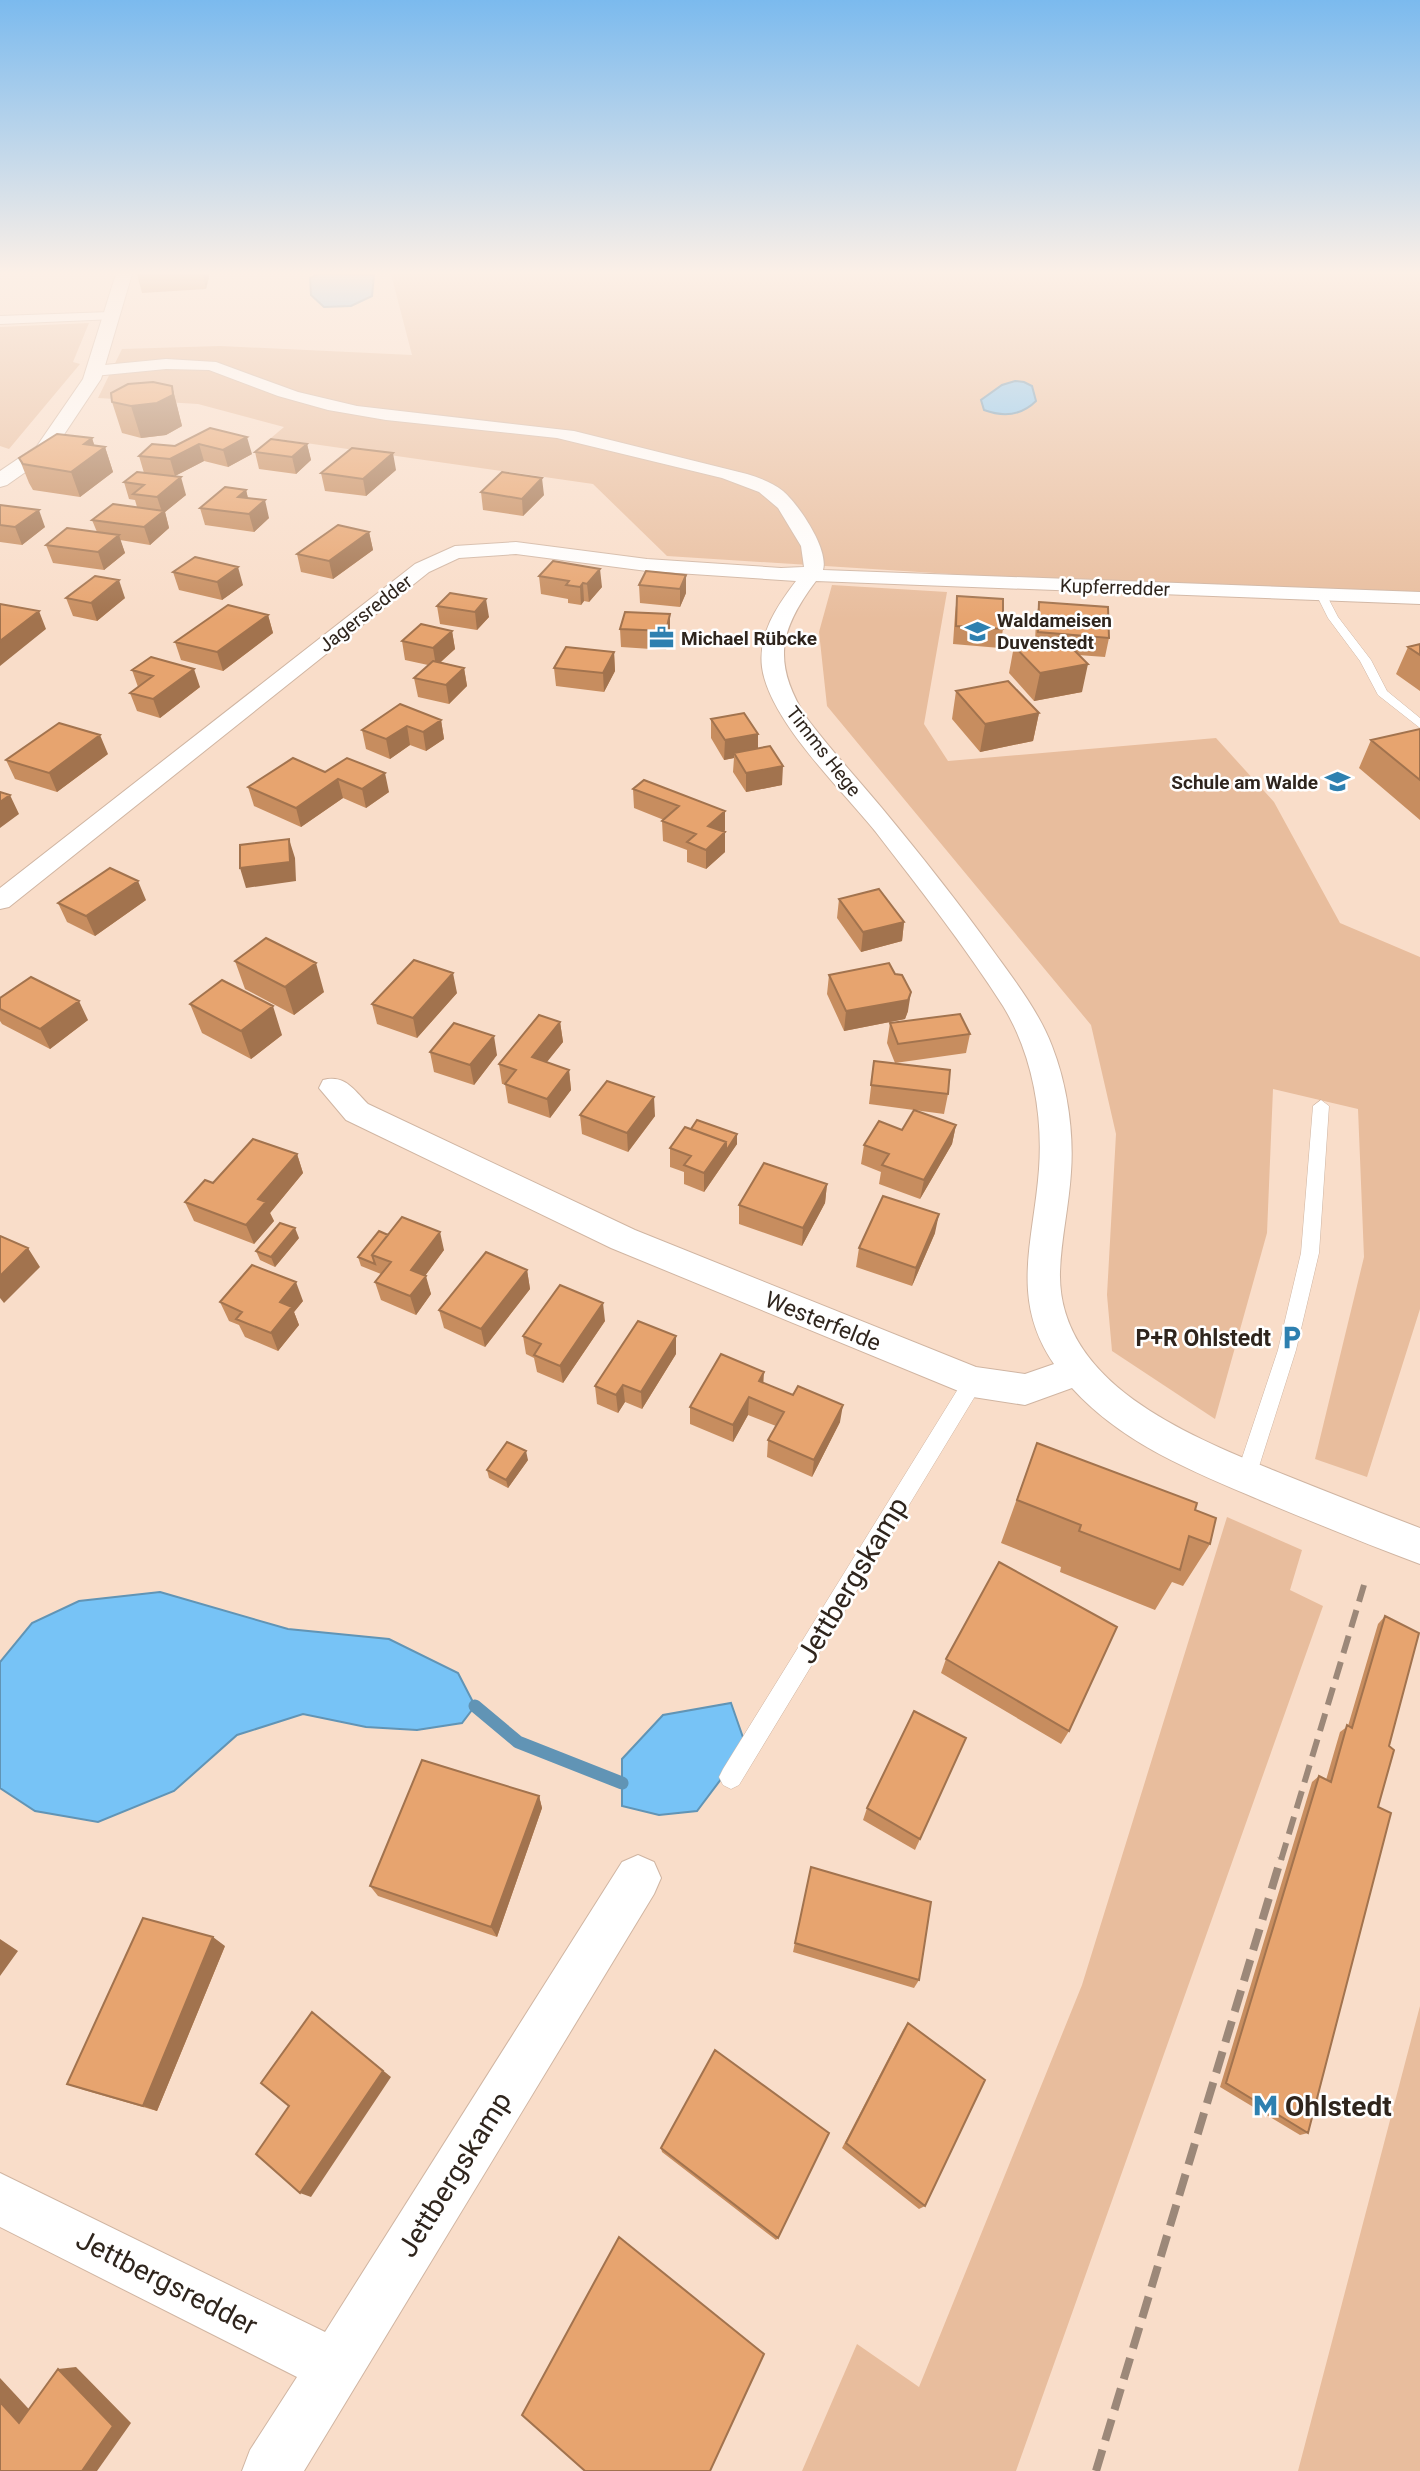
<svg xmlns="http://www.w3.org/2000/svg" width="1420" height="2471" viewBox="0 0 1420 2471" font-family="Roboto,sans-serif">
	<rect width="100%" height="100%" fill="#f9ddc9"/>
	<!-- green -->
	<path fill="#e8bd9d" d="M391,274H1420V604L667,556L593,484L271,438L284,427L198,404L98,398L122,349L220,346L412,355Z
		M89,323L73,362L80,364L9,449L0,446V327Z
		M832,585L947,592L924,724L948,761L1216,738L1274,802L1340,923L1420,957V1309L1367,1477L1315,1459L1364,1257L1358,1109L1273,1089L1267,1233L1215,1419L1112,1351L1107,1295L1116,1134L1091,1025L827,706L819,632Z
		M1227,1517L1302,1550L1290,1590L1323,1606L1016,2471H802L857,2344L919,2387L1082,1985Z
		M1420,2006V2471H1298Z"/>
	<!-- water -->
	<path fill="#77c3f6" stroke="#6194b5" stroke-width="2" d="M319,274L374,275L372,296L351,306L324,307L311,295L310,278Z
		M1015,381L1024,382L1032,386L1036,401C1021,416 1003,417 984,410L981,400L1002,385Z
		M160,1592L288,1629L389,1639L458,1673L475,1706L462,1723L417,1730L366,1727L303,1714L237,1735L174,1791L98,1822L35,1811L0,1788V1662L32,1623L79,1601Z
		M731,1703L746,1746L697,1811L659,1815L622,1806V1759L663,1715Z"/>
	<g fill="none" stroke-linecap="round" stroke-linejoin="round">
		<!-- stream -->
		<path stroke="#6194b5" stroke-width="13" d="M475,1706L518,1742L622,1783"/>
		<defs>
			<path id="lane" d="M1317,592H1325L1338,617L1371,660L1387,691L1420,718V728L1378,695L1360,661L1328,618L1316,594Z
				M1321,1100L1329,1106L1319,1253L1296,1350L1256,1476L1253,1482L1246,1485L1239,1482L1236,1476L1278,1350L1301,1253L1313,1106Z
				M973,1374L980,1376L983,1382L980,1388L739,1785L731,1789L723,1785L719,1777L723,1769L966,1376Z"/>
			<path id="street" d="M110,312L117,316L115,319L0,324V316Z
				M166,359L216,362L298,392L357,406L574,431L747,474C760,478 773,483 783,491C799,505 829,549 823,570L1420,592V604L816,581C779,630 772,663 806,717C829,748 856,777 881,807C920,854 958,902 994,952C1015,981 1039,1012 1052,1046C1067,1084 1074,1132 1071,1172C1069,1206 1061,1239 1060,1272C1057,1387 1197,1439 1285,1475C1330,1493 1375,1511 1420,1528V1564C1366,1544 1313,1522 1260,1500C1192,1471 1123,1444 1072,1388L1025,1405L973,1397L611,1248L346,1120L319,1088L323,1080C345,1074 354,1090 368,1104L635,1230L976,1367L1025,1374L1054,1364C1009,1299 1034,1240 1039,1169C1043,1114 1032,1053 1003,1006C964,945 919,888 875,831C841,789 769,720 762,667C758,634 777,606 796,581L647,571L516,554L459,558L429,572L9,907L0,909V888L415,564L455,546L516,542L647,559L781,568L804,567L801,546L778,508L759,492L722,478L557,438L386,420L328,410L278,396L209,370L166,369L94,376L86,371L94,366Z
				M638,1855L654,1862L661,1878L654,1894L304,2471H242L250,2450L297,2377L0,2227V2173L325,2332L622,1862Z"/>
			<path id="secondary" d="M116,274H132L101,379L51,454L7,485L0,487V471L37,446L83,379Z"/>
		</defs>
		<!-- lane casing -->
		<use href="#lane" stroke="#d0b5a2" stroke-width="1"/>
		<!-- street casing -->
		<use href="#street" stroke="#d0b5a2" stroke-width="2"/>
		<!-- secondary casing -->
		<use href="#secondary" stroke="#d0b5a2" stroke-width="2"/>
		<!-- lane -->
		<use href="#lane" fill="#fff" fill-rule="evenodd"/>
		<!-- street -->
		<use href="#street" fill="#fff" fill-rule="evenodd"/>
		<!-- secondary -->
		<use href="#secondary" fill="#fff" fill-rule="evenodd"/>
		<!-- rail-far1 -->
		<path stroke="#9c8879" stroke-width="6" stroke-dasharray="18 9" stroke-linecap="butt" d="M1281,1860L1364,1585"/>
		<!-- rail -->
		<path stroke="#9c8879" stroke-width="8" stroke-dasharray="22 10" stroke-linecap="butt" d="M1096,2471L1281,1858"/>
	</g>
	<!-- wall -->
	<path fill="#c78d5f" d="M137,274H208L209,277L206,289L142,293Z
		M172,386L182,426L166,435L141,438L122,433L112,402Z
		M210,428L252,454L228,467L204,461L175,476L144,473L139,456L175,446Z
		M92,438L94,446L105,447L113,472L80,497L33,490L29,483L19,458Z
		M307,444L311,460L296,474L259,469L255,452Z
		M396,470L366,496L325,491L321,473Z
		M137,472L186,495L165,512L169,528L150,545L120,540L125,553L104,570L53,563L46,545L97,532L92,520L137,507L135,500L129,499L124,482Z
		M246,490L248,498L269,518L254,532L205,525L200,508Z
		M481,492L544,495L523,516L483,510Z
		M0,505L45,527L22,545L0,542Z
		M369,532L373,550L333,579L301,572L297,554Z
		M646,571L686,593L680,607L640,603L639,585Z
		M173,572L243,585L222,600L179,590Z
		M539,576L602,587L589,602L584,601L581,605L568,603V599L541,594Z
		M450,593L489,617L477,630L440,624L437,606Z
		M957,596L1003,629L1000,648L953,644L955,614Z
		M66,598H125L97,621L73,616Z
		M1039,602L1109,638L1105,657L1078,655L1082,692L1034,701L1009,673L1014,646L1035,642L1036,620Z
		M625,612L670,633L666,650L621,647L620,629Z
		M268,615L273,633L223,671L181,660L175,642Z
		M452,631L455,649L441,662L464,668L467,686L449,704L418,697L414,678L428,665L405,660L402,641Z
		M1420,644V691L1396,674L1408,647Z
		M614,652L615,671L604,692L556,686L554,668Z
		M132,670L200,687L160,718L137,711L130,693L138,687Z
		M956,691L1039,713L1033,741L980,752L952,719Z
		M711,719L758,749L782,785L746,792L733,772L734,758L724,760L711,738Z
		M441,720L444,739L426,751L410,745L390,759L366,749L362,730Z
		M1420,729V820L1359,768L1371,740Z
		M108,754L57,792L15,779L6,760Z
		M325,772L389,792L366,808L343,798L301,827L254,806L248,787Z
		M633,789L725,811V830L724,832H725V852L706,869L687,862V850L663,841L662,821L664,820L634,808Z
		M839,899L904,922L902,941L861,952L837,918Z
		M146,900L95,936L67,922L58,903Z
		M235,961L324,992L294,1015L245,989Z
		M829,975L908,1011L905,1019L844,1031L827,994Z
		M457,993L417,1038L377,1024L372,1004Z
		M0,998L88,1020L50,1049L2,1024L0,1021Z
		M190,1004L282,1035L251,1059L202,1033Z
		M560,1022L563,1042L546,1062L569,1070L571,1090L550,1118L508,1103L505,1084H502L499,1064Z
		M890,1023L970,1034L966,1053L895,1063L887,1043Z
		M430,1052L497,1055L474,1085L434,1072Z
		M874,1061L948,1094L944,1114L869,1104Z
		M580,1115L655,1116L628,1152L582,1134Z
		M956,1125L952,1144L920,1199L879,1184L881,1172L861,1164L864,1145L902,1130Z
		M691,1129L737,1134V1144L704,1192L684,1184V1172L670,1167V1148Z
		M297,1154L303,1173L270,1213L274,1221L254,1244L194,1221L185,1202L213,1183Z
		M827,1184L825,1203L802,1246L739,1224V1205Z
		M935,1233L912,1286L856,1267L859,1248Z
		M388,1235L444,1250L425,1276L431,1294L416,1315L381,1300L375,1282L381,1274L361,1266L358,1257Z
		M299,1238L275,1267L260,1260L256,1251Z
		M527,1270L530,1289L485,1347L444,1328L439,1310Z
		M303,1301L294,1312L299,1325L278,1351L245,1337L239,1325L229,1321L220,1302Z
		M605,1321L563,1383L537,1372L534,1358L526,1354L523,1336Z
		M676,1354L642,1409L625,1402L618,1413L597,1404L595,1386Z
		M763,1382L840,1422L812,1477L767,1457L768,1440L776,1426L748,1415L733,1442L690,1424V1407Z
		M1037,1443L1195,1510L1210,1544L1183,1586L1172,1582L1155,1610L1060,1572L1061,1567L1001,1543Z
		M528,1460L508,1488L489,1478L487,1470Z
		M1385,1616L1389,1746L1378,1807L1308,2133L1300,2135L1220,2087L1312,1782L1319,1776L1326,1780L1340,1732L1348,1726L1378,1624Z
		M946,1659L1069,1731L1061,1744L941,1673Z
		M966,1738L915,1850L863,1820L867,1808Z
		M539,1796L542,1808L497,1937L378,1896L370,1886Z
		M811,1867L919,1980L914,1988L793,1952Z
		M225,1946L157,2111L84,2090L67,2084Z
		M908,2023L925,2206L919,2209L842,2148L903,2030Z
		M661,2148L778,2238L776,2240L662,2152Z"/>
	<!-- shaded-wall -->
	<path fill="#a2734e" d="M203,274H208L209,277L206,289Z
		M172,386L182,426L166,435L141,438L131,406Z
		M247,437L252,454L228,467L223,450Z
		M92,438L97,453L105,447L113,472L80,497L71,472L84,444Z
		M199,444L204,461L175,476L170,459Z
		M307,444L311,460L296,474L292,457Z
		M393,453L396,470L366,496L363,479Z
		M181,477L186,495L165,512L169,528L150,545L144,527L162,512L157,497Z
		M542,478L544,495L523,516L522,499Z
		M246,490L250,507L242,514L238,497Z
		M265,500L269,518L254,532L249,514Z
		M39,510L45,527L22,545L15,527Z
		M369,532L373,550L333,579L329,561Z
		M119,535L125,553L104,570L98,552Z
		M238,567L243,585L222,600L217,582Z
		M600,569L602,587L589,602L587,584Z
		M686,575V593L680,607V589Z
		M119,580L125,598L97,621L91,603Z
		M583,583L584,601L581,605L580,587Z
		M486,599L489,617L477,630L475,612Z
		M39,611L46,629L0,666V641Z
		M670,614V633L666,650V631Z
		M268,615L273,633L223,671L217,652Z
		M452,631L455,649L436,666L433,648Z
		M614,652L615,671L604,692L603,673Z
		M1088,664L1082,692L1034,701L1040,673Z
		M464,668L467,686L449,704L446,685Z
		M194,669L200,687L160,718L153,699Z
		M1039,713L1033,741L980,752L985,724Z
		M441,720L444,739L426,751L423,732Z
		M407,726L410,745L390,759L386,739Z
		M758,734V753H734V758L724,760L725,740Z
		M100,735L108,754L57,792L49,773Z
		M783,766L782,785L746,792V773Z
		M385,773L389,792L366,808L362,789Z
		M338,779L343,798L301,827L296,808Z
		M10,795L19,814L0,828V802Z
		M725,811V830L708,845V826Z
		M725,832V852L706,869V850Z
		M289,839L295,858L296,881L246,888L240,868Z
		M138,881L146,900L95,936L86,916Z
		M904,922L902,941L861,952L863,932Z
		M316,963L324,992L294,1015L285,987Z
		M453,973L457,993L417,1038L413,1018Z
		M911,992L908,1011L905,1019L844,1031L846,1011Z
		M79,1001L88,1020L50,1049L40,1029Z
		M273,1006L282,1035L251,1059L241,1031Z
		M560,1022L563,1042L535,1077L532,1057Z
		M494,1036L497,1055L474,1085L470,1065Z
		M569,1070L571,1090L550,1118L547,1099Z
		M654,1097L655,1116L628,1152L627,1133Z
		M956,1125L952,1144L920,1199L924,1180Z
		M737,1134V1144L704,1192V1173L726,1142Z
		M297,1154L303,1173L270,1213L274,1221L254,1244L246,1225L258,1199Z
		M827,1184L825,1203L802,1246L803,1228Z
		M939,1214L935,1233L912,1286L916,1268Z
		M295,1228L299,1238L275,1267L271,1257Z
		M440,1232L444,1250L416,1288L411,1270Z
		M28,1248L40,1267L4,1303L0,1298V1276Z
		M527,1270L530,1289L485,1347L481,1329Z
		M426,1276L431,1294L416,1315L410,1296Z
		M296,1282L303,1301L294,1312L299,1325L278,1351L271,1333L280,1302Z
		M603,1303L605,1321L563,1383L560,1366Z
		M676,1336V1354L642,1409L641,1392Z
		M764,1372L763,1389L759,1381Z
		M623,1385L625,1402L618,1413L616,1395Z
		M749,1397L748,1415L733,1442V1425Z
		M843,1405L840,1422L812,1477L814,1460Z
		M526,1451L528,1460L508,1488L506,1480Z
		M539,1796L542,1808L497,1937L491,1927Z
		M213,1937L225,1946L157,2111L143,2106Z
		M0,1939L18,1951L0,1976Z
		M312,2012L391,2077L311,2197L300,2193Z
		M76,2367L131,2423L97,2471H82L58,2369Z
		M0,2378L39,2420L19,2423L0,2402Z"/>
	<!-- building -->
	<path fill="#e7a46f" stroke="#a2734e" stroke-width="2" d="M153,382L172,386L173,395L157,403L131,406L112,402L111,393L128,384Z
		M210,428L247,437L223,450L199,444L170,459L139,456L152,444L175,446Z
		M57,434L92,438L84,444L105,447L71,472L23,464L19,458Z
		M271,439L307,444L292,457L255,452Z
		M352,448L393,453L363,479L321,473Z
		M137,472L181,477L157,497L133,494L144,485L124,482Z
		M502,472L542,478L522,499L481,492Z
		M225,487L246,490L238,497L265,500L249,514L200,508Z
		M113,504L164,511L144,527L92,520Z
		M0,505L39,510L15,527L0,525Z
		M338,525L369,532L329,561L297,554Z
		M67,528L119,535L98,552L46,545Z
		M195,557L238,567L217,582L173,572Z
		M553,561L600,569L587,584L583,583L580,587L566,585L569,581L539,576Z
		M646,571L686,575L680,589L639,585Z
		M95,576L119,580L91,603L66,598Z
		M450,593L486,599L475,612L437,606Z
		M957,596L1003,599V629L956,626Z
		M1039,602L1108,607L1109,638L1038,632Z
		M0,604L39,611L0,641Z
		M228,605L268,615L217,652L175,642Z
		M625,612L670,614L666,631L620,629Z
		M421,624L452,631L433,648L402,641Z
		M1061,637L1088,664L1040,673L1014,646Z
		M1420,644V655L1408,647Z
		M566,647L614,652L603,673L554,668Z
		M151,657L194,669L153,699L130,693L153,676L132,670Z
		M433,661L464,668L446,685L414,678Z
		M1008,681L1039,713L985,724L956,691Z
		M400,704L441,720L423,732L407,726L386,739L362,730Z
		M744,713L758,734L725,740L711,719Z
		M59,723L100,735L49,773L6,760Z
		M1420,729V780L1371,740Z
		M770,746L783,766L746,773L734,753Z
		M293,758L325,772L347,758L385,773L362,789L338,779L296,808L248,787Z
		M644,780L725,811L708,826L725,832L706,850L687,842L696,834L662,821L679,806L633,789Z
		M0,792L10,795L0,802Z
		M289,839L290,862L240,868V845Z
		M110,868L138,881L86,916L58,903Z
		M879,889L904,922L863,932L839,899Z
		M266,938L316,963L285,987L235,961Z
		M414,960L453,973L413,1018L372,1004Z
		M889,963L895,974L902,975L911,992L908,1000L846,1011L829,975Z
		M31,977L79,1001L40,1029L0,1009V998Z
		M222,980L273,1006L241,1031L190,1004Z
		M960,1014L970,1034L898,1044L890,1023Z
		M539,1015L560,1022L532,1057L569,1070L547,1099L505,1084L516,1070L499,1064Z
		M454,1023L494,1036L470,1065L430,1052Z
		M874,1061L950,1070L948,1094L871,1085Z
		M607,1081L654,1097L627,1133L580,1115Z
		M914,1110L956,1125L924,1180L882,1165L889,1154L864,1145L879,1121L902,1130Z
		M697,1120L737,1134L726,1151V1142L691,1129Z
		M685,1127L726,1142L704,1173L684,1165L691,1156L670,1148Z
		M253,1139L297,1154L258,1199L266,1202L246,1225L185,1202L205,1180L213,1183Z
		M764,1163L827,1184L803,1228L739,1205Z
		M883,1196L939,1214L916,1268L859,1248Z
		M402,1217L440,1232L411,1270L426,1276L410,1296L375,1282L391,1262L372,1255Z
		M280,1223L295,1228L271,1257L256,1251Z
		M379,1231L388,1235L372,1255L375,1264L358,1257Z
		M0,1236L28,1248L0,1276Z
		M486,1252L527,1270L481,1329L439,1310Z
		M252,1265L296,1282L280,1302L292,1307L271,1333L236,1319L242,1312L220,1302Z
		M560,1285L603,1303L560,1366L534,1355L541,1344L523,1336Z
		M638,1321L676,1336L641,1392L623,1385L616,1395L595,1386Z
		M721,1354L764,1372L759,1381L793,1395L798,1386L843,1405L814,1460L768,1440L784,1412L749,1397L733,1425L690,1407Z
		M507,1442L526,1451L506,1480L487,1470Z
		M1037,1443L1197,1503L1195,1510L1216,1518L1210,1544L1189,1536L1180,1570L1079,1531L1081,1525L1017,1500Z
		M999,1562L1117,1627L1069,1731L946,1659Z
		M1385,1616L1419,1633L1389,1746L1394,1750L1378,1807L1391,1813L1308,2133L1226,2083L1319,1776L1331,1782L1347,1725L1352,1728Z
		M914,1711L966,1738L920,1839L867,1808Z
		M422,1760L539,1796L491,1927L370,1886Z
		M811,1867L931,1902L919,1980L795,1943Z
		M143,1918L213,1937L143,2106L67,2084Z
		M312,2012L383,2071L300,2193L256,2154L289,2106L261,2083Z
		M908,2023L985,2080L925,2206L846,2143Z
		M715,2050L829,2133L778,2238L661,2148Z
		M619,2237L764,2354L710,2471H585L522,2415Z
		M58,2369L113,2426L82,2471H0V2402L19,2423Z"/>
	<!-- sky -->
	<linearGradient id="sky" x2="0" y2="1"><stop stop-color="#7bbaee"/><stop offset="0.44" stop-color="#fcf0e7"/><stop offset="1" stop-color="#fcf0e7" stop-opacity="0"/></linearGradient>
	<rect width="1420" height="620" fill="url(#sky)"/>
	<!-- icons -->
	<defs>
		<symbol id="school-bare" viewBox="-9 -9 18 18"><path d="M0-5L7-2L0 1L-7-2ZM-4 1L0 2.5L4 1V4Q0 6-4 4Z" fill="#2e80b0" stroke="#fff" stroke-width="2.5" paint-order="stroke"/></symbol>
		<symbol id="office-bare" viewBox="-9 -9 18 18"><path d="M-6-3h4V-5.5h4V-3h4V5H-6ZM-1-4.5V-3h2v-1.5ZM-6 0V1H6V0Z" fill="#2e80b0" stroke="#fff" stroke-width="2.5" paint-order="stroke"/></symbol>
		<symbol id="parking-bare" viewBox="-9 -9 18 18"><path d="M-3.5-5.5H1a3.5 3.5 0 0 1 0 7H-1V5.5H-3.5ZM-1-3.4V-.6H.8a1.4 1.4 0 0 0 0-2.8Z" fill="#2e80b0" stroke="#fff" stroke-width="2.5" paint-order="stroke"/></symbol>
		<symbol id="metro-bare" viewBox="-9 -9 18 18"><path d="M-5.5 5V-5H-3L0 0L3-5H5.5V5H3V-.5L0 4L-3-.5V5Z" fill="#2e80b0" stroke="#fff" stroke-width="2.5" paint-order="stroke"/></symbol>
	</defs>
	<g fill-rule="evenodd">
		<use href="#school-bare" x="960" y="614" width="35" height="35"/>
		<use href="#office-bare" x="644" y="620" width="35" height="35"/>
		<use href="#school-bare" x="1320" y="764" width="35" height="35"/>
		<use href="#parking-bare" x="1274" y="1320" width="35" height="35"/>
		<use href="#metro-bare" x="1248" y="2088" width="35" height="35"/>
	</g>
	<g text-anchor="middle" stroke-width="5" stroke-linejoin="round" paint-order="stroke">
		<!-- far-street labels -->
		<g font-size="19" fill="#2f251d" stroke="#fff">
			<text transform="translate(1115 587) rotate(2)" y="7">Kupferredder</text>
			<text transform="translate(365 613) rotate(-38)" y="7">Jagersredder</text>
			<text transform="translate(824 751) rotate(52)" y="7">Timms Hege</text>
		</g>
		<!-- far-poi labels -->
		<g font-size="19" font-weight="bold" fill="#2f251d" stroke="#fff" text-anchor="start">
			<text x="997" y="627">Waldameisen<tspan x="997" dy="22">Duvenstedt</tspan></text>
			<text x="681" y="645">Michael Rübcke</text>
			<text x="1318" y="789" text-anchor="end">Schule am Walde</text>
		</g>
		<!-- street labels -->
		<g font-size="23" fill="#2f251d" stroke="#fff">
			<text transform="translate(823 1321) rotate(22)" y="8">Westerfelde</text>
		</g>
		<!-- poi labels -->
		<g font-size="23" font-weight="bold" fill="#2f251d" stroke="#fff" text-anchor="end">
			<text x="1271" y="1346">P+R Ohlstedt</text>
		</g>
		<!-- near-street labels -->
		<g font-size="28" fill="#2f251d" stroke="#fff">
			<text transform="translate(852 1580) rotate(-59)" y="10">Jettbergskamp</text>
			<text transform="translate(454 2174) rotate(-58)" y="10">Jettbergskamp</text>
			<text transform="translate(167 2282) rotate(27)" y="10">Jettbergsredder</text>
		</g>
		<!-- near-poi labels -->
		<g font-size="28" font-weight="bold" fill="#2f251d" stroke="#fff" text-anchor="start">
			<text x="1285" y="2116">Ohlstedt</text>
		</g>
	</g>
</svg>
